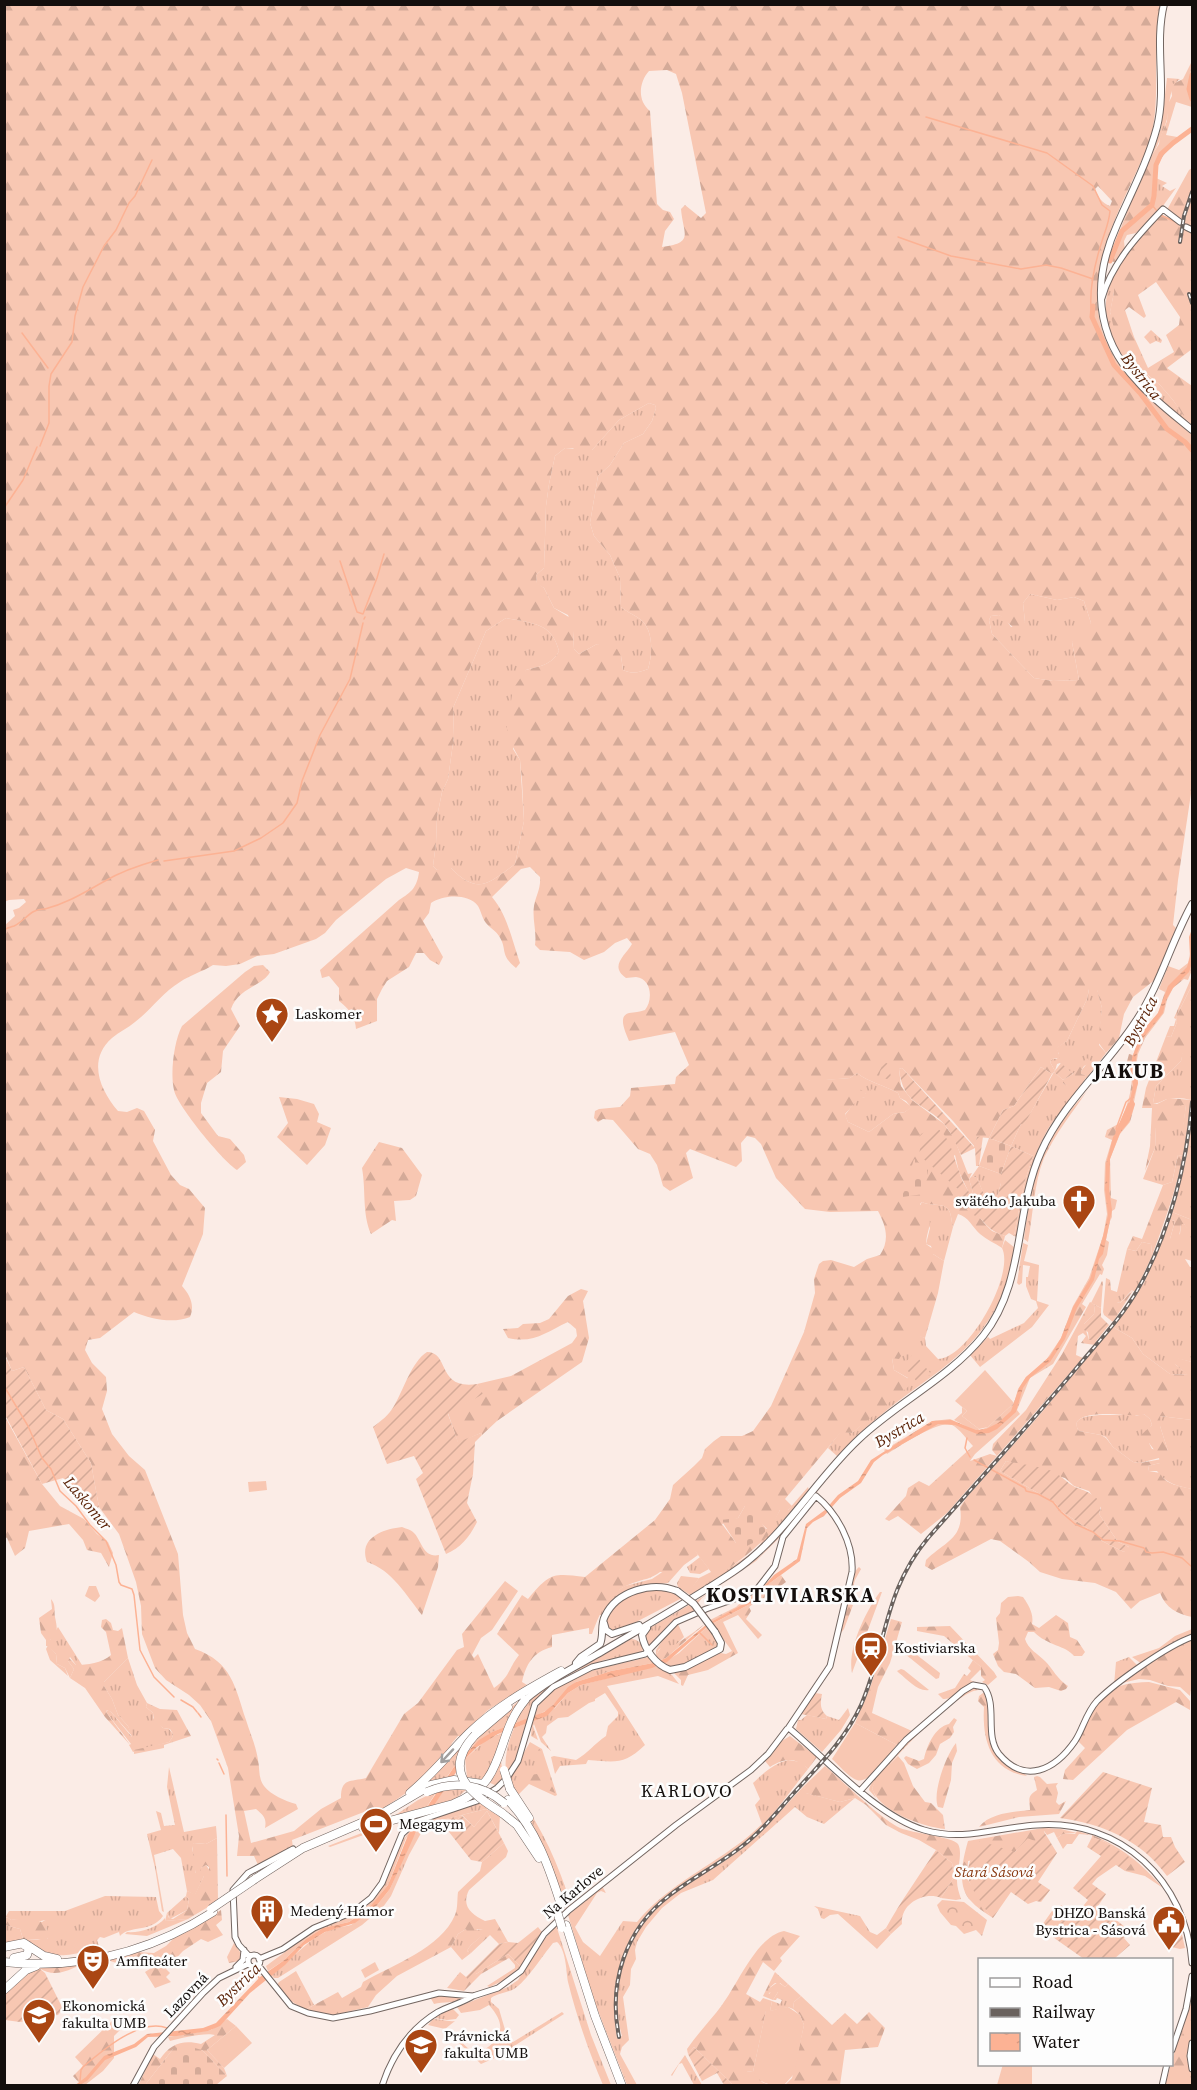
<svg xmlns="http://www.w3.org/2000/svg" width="1197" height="2090" viewBox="0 0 1197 2090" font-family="'Source Serif 4',serif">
	<defs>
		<pattern id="grass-tufts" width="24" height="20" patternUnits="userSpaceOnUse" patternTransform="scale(1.5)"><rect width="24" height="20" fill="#f8c7b2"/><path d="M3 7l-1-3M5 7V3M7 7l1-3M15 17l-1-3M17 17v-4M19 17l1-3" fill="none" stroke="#d4aa98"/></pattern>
		<pattern id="forest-firs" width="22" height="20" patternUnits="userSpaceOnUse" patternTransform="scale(1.5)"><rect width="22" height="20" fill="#f8c7b2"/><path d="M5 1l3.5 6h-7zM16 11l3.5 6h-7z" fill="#d4aa98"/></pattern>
		<pattern id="cemetery-stones" width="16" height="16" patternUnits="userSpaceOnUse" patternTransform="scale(1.5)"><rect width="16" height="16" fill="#f8c7b2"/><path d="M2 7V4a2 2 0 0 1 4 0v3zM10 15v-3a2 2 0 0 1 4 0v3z" fill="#d4aa98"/></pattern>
		<pattern id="park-crowns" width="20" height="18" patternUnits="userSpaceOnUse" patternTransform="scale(1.5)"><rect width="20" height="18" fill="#f8c7b2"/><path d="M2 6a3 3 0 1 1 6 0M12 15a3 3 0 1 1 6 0" fill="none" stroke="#d4aa98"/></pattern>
		<pattern id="garden-furrows" width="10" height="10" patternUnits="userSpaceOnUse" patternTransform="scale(1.5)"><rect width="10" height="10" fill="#f8c7b2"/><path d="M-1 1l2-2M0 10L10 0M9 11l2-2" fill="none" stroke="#d4aa98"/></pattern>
		<pattern id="water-ripples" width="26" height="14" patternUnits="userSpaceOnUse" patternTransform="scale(1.5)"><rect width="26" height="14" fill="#fcb294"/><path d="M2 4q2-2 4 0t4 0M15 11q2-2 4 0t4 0" fill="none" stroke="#d7987e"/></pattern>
	</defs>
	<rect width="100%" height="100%" fill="#fbece6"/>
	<!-- grass -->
	<path fill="url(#grass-tufts)" d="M1167,78L1180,79C1168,88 1170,106 1167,119C1164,130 1158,146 1152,155L1161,128Z
		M1156,178L1167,183L1162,186L1170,191L1176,188L1160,210L1155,187Z
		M1114,275V292L1110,313L1141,370L1160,385L1173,400L1192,427C1152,391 1082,337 1114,275Z
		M1151,330L1162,340L1161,343L1156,341L1150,344L1144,337Z
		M649,403L655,405L656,408L652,421L643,434L624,443L610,465L598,476L590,523L594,536L610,555L620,578L621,607C627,612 631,613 637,617C654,626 653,653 648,669C638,673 633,674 623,670L621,656L597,644L579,654L574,649L573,631L568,615L554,608L544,588L537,584L536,575L544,568L546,506L549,484L555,456L565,448L592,450L619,420Z
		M1030,594L1057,600L1074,597L1084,601L1091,623L1072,642L1079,680L1053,681L1034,678L992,634L989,620L991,616L999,615L1005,618L1011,627L1025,622L1023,603Z
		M506,618C531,623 552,622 559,651C552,665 540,666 526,670L513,749L520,760L524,821L515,864C489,883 478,896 451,868L437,870L433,866L436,843L437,817L442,792L448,779L454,736L453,708L486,631Z
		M1192,976V985L1176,1017L1177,1022L1171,1037L1166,1036L1170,1026H1174L1176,1019L1174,1018Z
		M1089,989H1097L1102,1008L1099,1045L1106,1053L1086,1079V1076L1081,1074V1071L1089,1061L1073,1074L1060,1063L1057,1064L1055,1071L1050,1062L1052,1059H1057L1059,1054L1056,1048L1067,1041L1087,999Z
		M1191,998V1100C1184,1098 1175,1097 1168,1099C1162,1100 1160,1104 1153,1103L1156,1086L1181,1061Z
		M1054,1072L1063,1080V1083L1077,1092C1067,1104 1056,1116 1048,1129C1029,1163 1023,1199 1017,1237L1014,1236L1024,1184L1033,1156L1011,1146L1021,1124H1024Z
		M857,1073C870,1083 884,1085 898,1093L900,1098L912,1107L905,1112L893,1114L869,1132L848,1122L845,1115C852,1107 854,1098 865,1097L866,1094L822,1080L850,1078Z
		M1087,1091C1072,1113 1055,1134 1044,1158C1034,1182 1033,1216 1028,1242L1024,1239C1029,1202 1034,1164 1055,1132C1064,1117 1076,1104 1087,1091Z
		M1180,1105H1186L1182,1138L1186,1139L1183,1156L1178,1155L1172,1182L1163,1185L1143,1179L1155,1148L1156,1127Z
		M1192,1114V1220L1172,1212L1185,1163Z
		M979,1166L1001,1174V1183L994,1208L990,1209L977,1178L972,1176Z
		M922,1202C929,1206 942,1203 947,1208C952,1212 951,1222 953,1227L944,1261L933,1254L931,1246L926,1244L930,1228L919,1207Z
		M1169,1219L1175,1221L1170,1239L1180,1234L1181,1224H1184L1192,1234V1261L1185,1259L1190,1267H1192V1362L1171,1357L1176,1365L1189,1375L1170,1374L1143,1354L1132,1338L1113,1327L1144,1283Z
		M1005,1240L1015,1248C1011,1270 1005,1293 993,1313C967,1359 920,1382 881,1415C865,1427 851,1442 837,1456L828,1448L841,1431L852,1433L876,1412L908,1378L894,1370L892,1358L915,1334L925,1338L926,1346L938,1359C969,1358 1015,1274 1002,1248Z
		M1142,1242L1151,1244L1152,1256L1135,1292L1132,1290L1120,1303L1117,1302V1292L1127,1249L1136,1251Z
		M1023,1243L1028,1245L1024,1261L1039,1265L1037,1301L1049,1305L1032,1327L980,1367L970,1355L988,1337L990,1339L1024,1323L1038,1308L1036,1301L1031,1299L1026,1286V1277H1028L1030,1266L1023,1265L1022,1283L1019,1285L1017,1283Z
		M1102,1281L1103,1282L1101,1308L1091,1303Z
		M962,1407L967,1411L962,1416L979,1429L977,1432L954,1420L962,1413Z
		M1130,1413L1137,1416L1144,1414L1150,1419L1152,1425L1150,1427L1149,1443L1152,1449L1168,1451L1160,1426V1416L1192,1420V1489C1178,1486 1166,1484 1157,1471H1149L1148,1466L1160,1463L1159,1458L1140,1463L1133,1462L1113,1447L1106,1437L1101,1435L1079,1431C1067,1414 1101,1415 1110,1415C1117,1415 1124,1414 1130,1413Z
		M808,1487L809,1490C788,1515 768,1542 742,1562C726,1575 707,1585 690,1595L678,1587L677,1583L681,1576L699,1578L690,1591L691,1593L749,1555L758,1548L780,1510H788Z
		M811,1498L780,1537L756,1561L702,1598L698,1603L703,1609L670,1623L650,1645H647L644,1633L650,1628C685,1607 728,1584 759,1557C778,1539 794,1518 811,1498Z
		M695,1550L698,1555L684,1565L668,1583C630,1587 631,1590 602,1615H599L607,1601L615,1592L625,1586L652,1579Z
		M700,1557L709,1569L700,1574L690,1573L687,1567Z
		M654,1589L673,1592L684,1597L617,1632L614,1633L606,1627C606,1602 634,1593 654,1589Z
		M678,1624L684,1637L676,1645L659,1649L656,1656V1650L664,1638Z
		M708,1626L719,1644L717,1647L685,1665L672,1668L663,1663L679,1653Z
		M58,1627L82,1665H76L70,1657L68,1661L74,1669L70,1678L65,1668L57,1664L56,1654L48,1646H46V1640H50Z
		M1192,1629V1634L1176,1641L1142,1664L1132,1657L1159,1648L1175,1636Z
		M631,1639C637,1639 643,1643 643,1650L640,1653L610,1661L609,1659C591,1662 550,1683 538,1697C533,1704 531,1711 528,1719L515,1723L526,1704L541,1691Z
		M648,1657L653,1663L611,1671L576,1682L549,1709L534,1717C547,1673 611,1667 648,1657Z
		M1129,1657L1139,1667L1114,1685L1116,1662Z
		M128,1658L137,1685L147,1703L146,1707L153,1713V1718L163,1728L169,1729L173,1734L172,1738L169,1742L133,1752L129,1745L131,1744L106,1712L108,1710L111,1712L132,1737L128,1726L118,1715L112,1699L104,1686V1682Z
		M973,1660L981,1667L982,1671L980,1670L970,1680L977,1683C965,1687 954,1700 943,1699L938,1694L955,1688L964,1674L967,1676L971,1671L968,1668Z
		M655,1666L672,1675L679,1684L658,1676L607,1686L645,1745C624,1765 616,1762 588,1760L586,1764L560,1766L555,1774L551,1757L554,1756L576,1760C588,1753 594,1744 606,1736L608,1726L618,1716V1712L605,1693L595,1699V1701L589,1703L568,1717L558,1718L547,1726L546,1733L542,1737L551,1751L541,1742L534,1724L533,1726L538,1740L531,1736L532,1721L555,1708L568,1693L581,1685Z
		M901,1669L904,1670L929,1690C918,1692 908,1680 899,1673L897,1671Z
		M974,1687L981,1688L979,1690C958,1689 883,1767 872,1788L876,1798L869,1790C871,1770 946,1708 964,1692Z
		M529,1692L506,1727L492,1732L468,1749L481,1733Z
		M848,1708L850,1715L841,1730L822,1752L796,1729L798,1720H801L807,1715L826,1719L827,1716L839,1720Z
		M487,1721L446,1778L425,1785L433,1774Z
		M527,1723L518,1757L507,1776C503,1760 508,1743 514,1728Z
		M504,1732L498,1755L484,1780L467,1777L465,1759L486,1740Z
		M530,1742L542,1749L557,1795L555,1796L529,1784L518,1795C543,1829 558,1864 571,1904L566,1908C551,1861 534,1823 508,1780Z
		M501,1760L503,1779L497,1786L488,1782Z
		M788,1760L801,1762L808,1769C787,1795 770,1822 743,1844C718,1864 689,1879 664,1898C621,1932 608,1987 617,2038L622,2036C608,1989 625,1935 662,1903C686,1882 714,1870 739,1851C763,1832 783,1808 804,1786L806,1793L840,1802L855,1798L824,1824L807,1817L795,1807L713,1880L681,1893L662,1908L646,1927L637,1942L635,1950L636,1959L631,1969L630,1985L623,1997L629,2040L622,2047L620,2054L637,2085H627L593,1998L568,1915L602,1886L606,1893L601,1891L597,1893L575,1927L583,1942L600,1956L623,1921L637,1922C664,1889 703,1870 737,1845C746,1839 754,1831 762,1824L755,1805L760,1799L753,1783C765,1772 773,1764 788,1760Z
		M169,1767L184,1832L216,1826L217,1838L206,1844L194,1843L192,1848L195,1861V1873L200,1871L201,1868L206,1865L210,1871L209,1876H204L195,1895L187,1891L181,1858L173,1849L154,1855L164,1912L162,1911L155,1868L147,1834L161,1830L156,1811L161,1813L164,1826L175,1825L167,1787Z
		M464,1788L466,1790L453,1801L432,1806L444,1790Z
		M437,1791L426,1808L394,1816L418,1800Z
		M480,1803L491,1810L486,1809L426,1824L409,1855L391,1896L383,1907L362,1925L278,1978H274L271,1975L313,1939L329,1930L351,1925L374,1909L390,1889L409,1845L422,1821Z
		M385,1824L389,1828L387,1831L383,1828L330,1847L328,1846Z
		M416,1825L406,1838L388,1885L372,1905L349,1922L323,1928L306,1939L283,1961L268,1971L266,1966L315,1930L353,1915L355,1917C364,1907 376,1899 383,1886C396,1863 395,1844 416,1825Z
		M1077,1831L1091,1835L1079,1834L1072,1844H1067L1063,1849L1057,1838L1063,1834H1075Z
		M105,1896L156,1897L159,1911L163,1916C151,1933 129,1925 120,1936L119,1932L104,1938L100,1937L97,1940L99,1946C89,1953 58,1958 47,1954C39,1951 33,1946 27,1940L48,1939L45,1920C36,1923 22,1919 11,1920L7,1917L5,1918L9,1911H65Z
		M186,1896L189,1899L187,1910L170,1919L167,1913Z
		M814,1906L860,1916L870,1932L877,1935L886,1928L891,1934L877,1949L838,1914L830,1915L824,1919L821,1918L818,1909Z
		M165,1918V1921L188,1919L147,1936L125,1934L127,1932C140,1933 157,1928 165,1918Z
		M5,1925L20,1929L23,1939L5,1944Z
		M556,1925L591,2035L611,2085H603C589,2052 577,2018 568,1982C566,1969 566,1950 557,1942L553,1943C543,1955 526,1982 514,1989C507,1993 498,1993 491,1998V2002L499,2009L508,2040L513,2042L562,2012L564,2014L497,2057L481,2064L456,2040L458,2039L471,2051L479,2053C502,2040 508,2026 489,2005L480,2010L461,2013L457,2007L508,1987L518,1980L540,1945Z
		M466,1929L484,1930C481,1940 471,1942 467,1951L471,1953L462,1960L451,1947L458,1934Z
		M296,1971L314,2005L305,2010L288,1999L277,1985L279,1982Z
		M778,1982L785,1987L788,1984L801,1996L794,2002L793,2009L788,2007L770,2011L772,2001L780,2004L782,2000L777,1998L776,2000H773L778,1992L767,1993L768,1989Z
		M439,1995L461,1997V1999C455,2004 443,2001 434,2004L430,1997Z
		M1192,1999V2036L1187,2059L1192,2077V2085L1165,2086L1172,2060Z
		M452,2008L459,2015L456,2019L447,2020L434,2018Z
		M433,2019C441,2019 447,2022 455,2021L445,2029L428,2025Z
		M685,2055L702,2085H694L682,2063L679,2064L672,2076L671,2075Z
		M746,2071L755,2072L762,2082L769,2085H747Z"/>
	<!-- forest -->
	<path fill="url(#forest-firs)" fill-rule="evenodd" d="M4,5H1161C1150,50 1163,98 1149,144C1116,220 1063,299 1128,376C1146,398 1171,416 1192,435V787L1178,880L1173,925L1176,928L1156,979L1133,997L1124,1014L1119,1038L1106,1053L1098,1042L1102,1008L1097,990L1089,989L1087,999L1067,1041L1057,1048L1060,1058L1052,1059L1050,1062L1055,1071L1052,1074L1041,1067L1014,1106L1003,1110L989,1138L977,1137L975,1147L953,1121L902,1068L899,1069L901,1086L912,1100L944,1124L954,1138L968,1174L972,1173L969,1179L973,1193L970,1195L959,1172L955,1155L936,1168L952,1181L984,1223L992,1231L1005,1236L1002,1248C995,1243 987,1240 980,1234C972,1227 969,1217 958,1214L953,1227C951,1222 952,1212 947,1208C942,1203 929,1206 922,1202L920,1204V1208C937,1220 927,1226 926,1244L933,1249V1254L944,1261L938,1293L925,1338L915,1335L899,1359L892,1358L894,1370L914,1382L852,1433L841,1432L785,1499L792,1506L788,1510H780L775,1520L777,1525L776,1527C750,1556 723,1573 690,1594L689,1591L699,1578L711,1572L695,1551L678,1563L671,1573L660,1572C651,1579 644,1579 633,1583C609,1591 601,1610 592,1634H589V1628L552,1635V1647C533,1652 526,1664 522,1682L527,1685L488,1710L461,1736H458L452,1743L450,1748L412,1789L378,1812L369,1810L292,1840L293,1848L258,1865L254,1856H237L239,1836L228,1768L211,1721L200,1705L189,1695L166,1680L155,1668L142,1634L141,1606L136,1582L119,1534L99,1507L91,1463L63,1419L46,1410L24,1367L12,1371L5,1354L4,926L15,916L13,910L19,908L26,902L24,899L9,900L4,902ZM667,70L676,74L682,93L706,213L701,218L685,205L681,209C683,234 695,243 662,247L665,231L674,219L670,212L663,210L657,204L650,111C637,101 639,82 649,71ZM1098,186L1112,201L1110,206C1102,203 1098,197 1095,189ZM649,403L655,405L656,408L652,421L643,434L624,443L610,465L598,476L590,523L594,536L610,555L620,578L621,607C627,612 631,613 637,617C654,626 653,653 648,669C638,673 633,674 623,670L621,656L617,649L597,644L579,654L574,649L573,631L577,622L554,608L544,588L537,583L536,575L544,568L546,506L549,484L555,456L565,448H573L579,454L592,450L619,420ZM1030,594L1057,600L1074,597L1084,601L1091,623L1076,631L1072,642L1079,680L1053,681L1034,678L992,634L989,620L991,616L999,615C1007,620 1010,627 1019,630L1025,622L1023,603ZM506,618C531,623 552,622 559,651C552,665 540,666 526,670L513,689L507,726V736L520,760L522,781L524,821L515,864C489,883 478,896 451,868L443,867L437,870L433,866L436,843L437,817L442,792L448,779L454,736L453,708L486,631ZM530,867L540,877C541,889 536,895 534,906C532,919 537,932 535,945L540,950L570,952L584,960L604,952L615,943L627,938L632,944C625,956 609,966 626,978C629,978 633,977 636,977C652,979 653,1000 645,1010C639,1012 635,1012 629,1013C617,1016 626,1033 629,1041L675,1032L689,1065L676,1077L675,1084L631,1088L630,1096L620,1107L599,1109L595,1111L594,1118L598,1122L603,1119L613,1120L638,1149L650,1154L657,1165L663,1186L670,1191L693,1178L686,1153L690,1149L736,1167L742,1161L741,1143L747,1136L755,1138L761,1144L776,1178L805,1209L830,1212L878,1211C886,1226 890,1240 880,1255L867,1259L854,1267L831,1260L823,1261L819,1264L814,1279L815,1293L804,1332L771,1406L753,1431L742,1436H721L714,1441L705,1449L702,1458L694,1466L673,1485L670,1499L655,1520L585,1577C552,1573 550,1573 528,1599L522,1595L497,1634L519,1655C508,1669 510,1677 494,1688L478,1654L474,1658L472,1655L481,1638L492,1630L518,1591L505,1581L462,1634L464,1647L457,1650L418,1703L404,1714L366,1778C350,1782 341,1778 341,1798L321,1809L294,1831L251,1843L244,1811L256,1809C263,1815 267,1818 265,1828L298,1809L296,1804C285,1801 271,1795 264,1786C258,1778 260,1769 258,1760C256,1746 250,1733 246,1720C235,1687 232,1662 195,1649L187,1633L183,1615L178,1554L145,1470L129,1456L112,1434L102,1409L107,1391L106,1377L92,1363L85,1350L88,1340L100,1338L134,1312C151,1319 173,1324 190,1317C195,1305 190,1295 182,1286L203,1234L205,1208L189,1189L180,1185L171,1175L153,1141L155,1130L144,1111L137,1108L127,1112L118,1111C100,1090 87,1060 112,1038C119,1032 128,1028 135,1022C151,1010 163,992 180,982C190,975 202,972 213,965L226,966L240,964L257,956L274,954L316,939L325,933L336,920L386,879L406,868L419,872C417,887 412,892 399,900L320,970L322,978L329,976L339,988V1001C349,1009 355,1016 356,1029L377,1021V999L382,989L387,981L409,967L416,953H424L430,960L439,965L443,957L423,921L429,913L431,903C443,895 468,893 478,906C481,911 482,918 486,923C490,928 496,931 499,936C508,950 499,954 516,968L520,963C512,941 508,916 492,897L521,869ZM857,1073C870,1083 884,1085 898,1093L900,1098L906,1101L911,1107L905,1112L893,1114L869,1132L848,1122L845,1114C859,1100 851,1101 872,1095L875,1091L872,1089L866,1094C855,1083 841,1083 826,1080L850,1078ZM745,1506L767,1529L736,1543L722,1524L738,1518Z
		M1192,61L1191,90L1192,109V107L1176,102L1166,135L1183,138C1165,150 1153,164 1155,186C1156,194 1161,201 1160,210L1136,233L1127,235L1124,241L1125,250L1117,263L1108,260L1136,190L1152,155L1159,144L1160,138L1167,121L1168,104L1172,96L1171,88L1173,84L1183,79Z
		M1192,168V189L1181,221L1169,212L1168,208L1189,170Z
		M1192,194V349L1167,368L1192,386V425L1185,418L1173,400L1160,385L1130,360L1116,337L1110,312L1114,292V275L1117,269L1138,237L1162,215L1170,218L1183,227ZM1156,282L1180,317L1179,325L1166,335L1174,352L1148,368L1134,337L1125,310L1129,307L1144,318L1146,316L1138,295Z
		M1190,954H1192V970L1188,980L1184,979L1173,988L1167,1000L1164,1013L1145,1038L1138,1054L1136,1066L1138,1083L1134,1102L1135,1104L1130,1122L1120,1134L1110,1159L1111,1198L1117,1200L1115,1209L1112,1211V1217L1110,1221L1106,1240L1109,1242L1107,1255L1102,1265L1104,1269L1102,1275L1100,1274L1082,1304L1086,1307L1053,1364L1030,1378L1017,1410L1020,1414L975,1454L970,1461L990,1454L997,1456L992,1450L993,1444L1026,1410L1062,1354L1090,1302L1095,1305L1094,1314L1084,1324L1089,1340H1097L1095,1345L1081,1343L1086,1336L1083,1333L1078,1336L1076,1355L1083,1358L947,1513L921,1534L898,1516L889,1521L885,1519L906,1496L908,1488L919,1481L929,1486L973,1446C967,1440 960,1429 952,1425C940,1419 898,1447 887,1454L884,1450L933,1421L950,1419L977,1431L988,1427L1014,1403L1018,1389L1026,1377L1044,1363L1061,1338L1073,1306L1089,1278L1103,1236L1107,1214L1104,1190L1105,1163L1112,1140L1105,1137L1107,1130L1120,1123C1127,1106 1132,1092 1132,1074L1125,1069L1129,1054L1133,1055L1141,1033L1158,1013L1165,992L1159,989L1168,966L1179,970L1188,963Z
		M263,965L270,972C263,986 238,988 231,1009L240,1026L223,1051L221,1072L207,1083L201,1103V1113L218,1136L230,1139L244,1155L246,1162L237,1170C223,1161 177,1106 174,1090C170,1073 174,1041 182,1026L245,972L254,966Z
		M1192,985L1190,1023L1181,1061L1156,1086L1153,1103L1157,1104L1169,1098L1191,1100L1186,1139H1181L1186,1105H1180L1170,1129L1156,1127L1155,1148L1145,1171L1150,1146L1152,1108H1142L1146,1088L1166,1036L1171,1037L1177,1022L1176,1017Z
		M1087,1058L1090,1061L1088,1064L1084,1066L1081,1071V1074L1087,1076L1077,1092L1073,1091L1063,1083V1080L1073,1074Z
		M279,1097L297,1099L314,1104L319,1114L317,1122L331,1128L325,1145L307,1165L277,1137L288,1123Z
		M379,1142L402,1148L422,1175L416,1196L410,1200L394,1201L396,1221L392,1220L371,1234C362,1214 366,1190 362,1168Z
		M1178,1155L1183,1156C1176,1190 1164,1223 1152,1256L1151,1244L1142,1242L1136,1251L1127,1249L1133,1236L1142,1239L1163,1185L1172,1182Z
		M1172,1212L1192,1220L1191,1235L1184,1224H1181L1178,1244L1174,1248L1170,1246V1239L1175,1221L1169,1219Z
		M1106,1278L1110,1280L1111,1290L1117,1292V1302L1120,1303L1134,1289L1113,1322L1104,1315L1103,1312Z
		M581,1289L588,1291L583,1301L589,1338L582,1362L497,1421L482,1435L481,1433L458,1443L448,1413L482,1394L477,1384L511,1376L572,1343L577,1336L576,1329L568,1322C546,1332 534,1344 508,1338L503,1329L518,1328L523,1324L540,1323L549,1319L568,1296Z
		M1113,1327L1132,1338L1143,1354L1170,1374L1188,1375L1169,1359L1171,1356L1192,1362V1420L1160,1416V1426L1168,1451L1165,1455H1158L1149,1443L1144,1444L1141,1440V1435L1152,1425L1150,1419L1144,1414L1141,1416C1132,1415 1063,1407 1079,1431L1101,1435L1106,1438L1113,1447L1133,1462L1140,1463L1162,1459L1160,1463L1148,1466L1149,1471L1160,1473C1165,1485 1181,1486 1192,1489V1617C1177,1614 1166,1608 1160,1593L1140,1601L1131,1609L1116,1592L1095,1583L1062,1579L1040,1572L1029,1562L1000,1541L991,1539L932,1570L925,1566L926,1560C944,1542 965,1539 960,1507L967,1497L1037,1418ZM1006,1461L1065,1478L1074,1486L1089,1491L1101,1508L1099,1514L1118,1542L1129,1547L1124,1552L1102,1541L1099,1536L1061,1511L1055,1503L1000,1471Z
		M4,1415L42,1484L60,1506L84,1519L97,1534L108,1542L113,1553L109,1567L101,1553L87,1550L83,1540L69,1524L29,1531L25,1548L15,1556L7,1538L5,1537Z
		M402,1527C407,1529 412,1530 415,1534C422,1543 424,1558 439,1555L438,1567L422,1615C406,1595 392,1570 367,1562C358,1538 383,1529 402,1527Z
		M859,1567L861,1569L855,1580L849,1603L853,1605L844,1629L838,1637C842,1622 848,1575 859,1567Z
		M781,1575L786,1582L764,1598H761L760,1595L770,1583Z
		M89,1586H96L100,1596L95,1602L85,1596Z
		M756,1592L755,1596L746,1604L711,1622L710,1620L736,1607L748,1596Z
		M880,1592H882L852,1673C847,1649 866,1611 880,1592Z
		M1018,1596L1023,1597C1029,1606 1034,1614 1032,1624L1039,1628L1056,1615L1068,1623L1070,1637L1077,1640L1085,1652L1082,1656H1074C1067,1646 1046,1645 1034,1632H1028L1025,1639C1028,1649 1038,1654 1045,1661C1053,1669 1057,1679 1068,1686L1066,1689L1061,1691L1049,1687L1035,1688L1016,1674L1004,1672L998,1666L993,1654L998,1650L999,1643L996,1618L1000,1613L1001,1603L1008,1597Z
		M758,1598L757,1601L749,1607L751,1611L746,1619L762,1635L758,1639L738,1615L723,1622L738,1653L708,1670L688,1675L683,1686L681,1685V1680L674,1673L720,1653L726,1654L732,1651L712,1624L752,1603Z
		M51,1599C56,1605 54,1610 55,1617C57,1627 59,1633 50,1640H46L41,1633L39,1618L52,1609Z
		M106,1619L111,1623L113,1630L118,1631L122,1628L128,1658L104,1682V1686L112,1699L118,1715L128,1726L133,1737L111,1712L107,1710L106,1712L131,1746L105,1717L85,1688L70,1678L74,1669L68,1661L67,1656L76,1665C87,1665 102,1663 111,1655L106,1632L101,1627L102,1620Z
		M891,1619L902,1622L890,1663L878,1687L872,1713L912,1731L897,1745L855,1723L871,1685Z
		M706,1623L666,1658L660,1660L656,1656C663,1640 668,1649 678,1643C687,1637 697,1630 706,1623Z
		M950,1626L994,1672L997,1677L988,1685L982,1682L985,1680L981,1676V1667L944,1636L917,1631V1627Z
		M1192,1639V1681L1190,1696L1180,1687L1168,1686L1150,1680L1139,1679L1122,1683L1166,1653Z
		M48,1645L56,1654L57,1664L65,1668L68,1676L50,1660L46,1649Z
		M904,1648H908L940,1673L939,1678L936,1679L905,1654Z
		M1149,1682L1180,1690L1190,1701V1710L1176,1702L1127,1730L1073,1780L1063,1779L1065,1770L1085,1748L1078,1741C1087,1721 1098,1694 1120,1686C1129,1683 1140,1682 1149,1682Z
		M983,1693H986C991,1715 982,1741 1000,1758C1008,1766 1021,1770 1027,1776C990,1771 982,1739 984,1707L978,1701L979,1696Z
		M147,1703L160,1709L177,1710L191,1736L164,1745V1748L134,1754V1750L169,1742L172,1738L173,1734L170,1729L163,1728L154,1721L153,1713L146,1707Z
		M954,1718L957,1720L953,1727L954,1732L950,1738L940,1744L936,1755L929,1763L917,1769L908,1764L904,1758L906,1756L919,1761L924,1759C927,1745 935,1727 949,1724Z
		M790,1736L817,1757L808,1769C795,1757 785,1758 770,1767L765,1761L780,1742Z
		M956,1743L957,1751L952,1763L951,1780L943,1808L938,1807C932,1793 946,1755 956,1743Z
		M540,1749L542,1753L555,1793L529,1782L522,1776L537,1774L538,1750Z
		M898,1756L904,1763L913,1786L925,1802L931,1803L943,1815L945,1829C923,1827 878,1811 872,1788L878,1776Z
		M825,1766C845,1783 878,1817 900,1828C912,1833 953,1837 958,1844C963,1852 957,1871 957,1881C957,1887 959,1893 961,1899L956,1900L941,1898L954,1877L952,1863L936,1850L919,1840L901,1833L886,1825L866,1805L855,1798L840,1802L805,1793L804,1786Z
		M1037,1776L1040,1777L1047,1784L1058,1783L1056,1786L1058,1793L1056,1802L1059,1805L1066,1801L1059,1814L1019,1817L979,1827C990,1813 1013,1812 1030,1810C1030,1800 1026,1797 1037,1790L1034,1777Z
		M486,1809L500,1815L499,1833L487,1811L474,1827L462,1815Z
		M461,1815L449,1832L439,1821Z
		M1043,1828L1061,1829L1077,1833L1063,1834L1057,1838L1054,1832L1047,1835L1044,1831L1035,1842L1027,1839L1015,1852L968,1861L967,1878L990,1916C983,1911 976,1907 971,1901C956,1886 963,1859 968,1841Z
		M1092,1835C1122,1847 1142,1864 1163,1888L1145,1876L1125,1871L1133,1860L1105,1842L1092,1837Z
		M217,1838L218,1901L188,1919L165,1921L167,1913L169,1918L173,1919L187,1910L189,1899L186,1896L187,1891L195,1894L204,1876H209V1867L206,1865L201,1868V1875L199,1878H196L192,1845L194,1843L206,1844Z
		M504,1843L508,1851L506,1857L469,1890C461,1906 471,1914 485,1921L495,1919L508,1942L499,1944L490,1935L471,1953L467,1951C471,1942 481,1940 483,1930L477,1929L469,1937L466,1929L458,1934L451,1947L397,1976L376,1995L368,2007L334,2015L305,2010L338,1992L342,1998L361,1987L363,1982C393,1965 441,1948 455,1915C458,1908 457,1899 458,1892L480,1871L482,1862Z
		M221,1910L222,1920L216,1925L223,1935L208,1942L201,1939L183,1951L166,1969L170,1973L166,1977L171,1982L155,1988L145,1972L159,1963L154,1956L123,1965L107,1960L136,1952L154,1953L166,1946L178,1934Z
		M7,1917L11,1920L29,1918L42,1922L45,1920L47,1923L46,1929L49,1933L47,1942L38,1939L27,1940L23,1939L20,1929L5,1925L4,1920Z
		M784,1931L800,1936L780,1958L782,1961L774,1971L763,1962L746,1994L760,2002L763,1998L772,2001L770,2011H766L753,2072L747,2071V2085H733L694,2047L688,2054L687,2049C698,2033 711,2020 722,2005C738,1984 757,1936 784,1931Z
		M508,1954L521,1967L510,1977L490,1987L487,1986L515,1968V1965L509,1958L481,1974L464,1991L447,1988L460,1972L466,1977L476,1974Z
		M83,1964C67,1971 54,1978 39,1968Z
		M775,1972L788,1984L785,1987L780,1983H775L768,1989L769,1994L775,1988L777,1989L778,1992L773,2000L763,1996Z
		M801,1996L832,2025L845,2013L857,2024L869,2012L885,2028L878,2047L845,2050L840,2085L784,2086L792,2078L804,2025L800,2015L793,2009L794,2002Z
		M1192,2009V2034L1186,2057L1187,2067L1179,2074L1182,2085H1167L1172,2062Z
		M227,2019L236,2026L207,2050L224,2068L227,2076L202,2050L173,2049L145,2085L138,2086L153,2054L160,2059C170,2044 183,2039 201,2044L215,2035C206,2032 181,2038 170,2041L168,2037L211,2030Z
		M113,2020L120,2030L114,2036V2058L103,2071L85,2085H81L73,2076L83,2066L75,2057Z"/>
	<!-- cemetery -->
	<path fill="url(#cemetery-stones)" d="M989,1138L1011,1146L1001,1174L979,1166Z
		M914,1159L928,1170L924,1194L902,1197Z
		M749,1504L766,1529H768L753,1543L732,1553L731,1549L736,1543L721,1520L738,1518L745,1506Z
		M184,2045L202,2050L227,2076L216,2085H145L173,2049Z"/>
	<!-- park -->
	<path fill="url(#park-crowns)" d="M942,1900L964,1902L987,1920L982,1936L976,1930L964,1934L956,1926L951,1925L940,1912L937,1905Z
		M234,1943L242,1955L239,1961L229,1963L227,1957Z"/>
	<!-- garden -->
	<path fill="url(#garden-furrows)" d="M883,1061L888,1064L892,1081L879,1076Z
		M1061,1063L1073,1074L1063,1080L1054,1072Z
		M1041,1067L1052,1074L1024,1125L1021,1124L1011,1146L1033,1156L1024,1184L1014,1236L1009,1233L1005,1236C993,1232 989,1228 981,1219C976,1214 978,1218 972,1214C964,1209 957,1198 958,1189L919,1155L920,1149L917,1142L921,1134L936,1127C951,1138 953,1155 959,1171C961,1179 966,1187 970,1194L973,1193L969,1179L972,1176L977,1178L990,1208H994L1001,1183V1174L1011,1146L989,1138L1003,1110L1014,1106Z
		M902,1068L974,1147L977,1137L983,1136L979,1166H976L975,1148L961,1155C956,1144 952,1134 945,1125C925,1102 903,1107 899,1069Z
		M1095,1305L1101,1308V1317L1109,1325L1097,1340H1089L1088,1332L1084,1330V1324L1094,1314Z
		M427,1352C450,1352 436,1390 477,1384L483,1394L448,1414L458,1442L481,1433L482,1435L475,1442L473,1474L467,1503L477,1522C470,1536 461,1548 446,1554L416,1479L423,1473L414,1456L387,1464L373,1427C381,1421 389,1415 394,1406C403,1391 412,1361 427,1352Z
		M914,1353L931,1374L918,1383L903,1365Z
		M4,1354L12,1371L24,1367L46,1410L63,1419L91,1463L99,1507L96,1509L63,1478L42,1484L5,1415Z
		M1006,1461C1021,1464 1038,1466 1052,1471C1061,1475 1067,1483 1075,1487C1088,1492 1105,1497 1099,1514L1118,1542L1129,1547L1128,1550L1124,1552L1102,1541L1099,1536L1061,1511L1055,1503L1000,1471Z
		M815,1693L822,1694C820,1703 820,1710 827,1716L826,1719L801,1714Z
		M1103,1772L1152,1788L1144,1822L1161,1825L1163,1837H1171L1175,1847L1185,1862L1167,1876C1141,1840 1103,1824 1060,1818Z
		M487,1811L504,1843L482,1862L471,1860L449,1832L461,1815L474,1827Z
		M1043,1830L1057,1853L1038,1882L1050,1890L1041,1902L1036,1901L1028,1904L1011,1892L993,1918L990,1916C969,1882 958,1878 980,1841L1015,1852L1027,1838L1035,1841Z
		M1092,1837L1105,1842L1134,1860L1125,1871L1116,1865L1097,1878L1092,1884L1106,1894L1098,1906L1129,1930L1124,1938L1130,1945L1114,1959H1084L1040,1928L1052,1911L1055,1913L1061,1905L1075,1916L1088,1900L1073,1888L1101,1856L1087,1847Z
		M936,1850L952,1863L954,1877L941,1898C924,1891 900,1904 902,1924L891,1934L886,1928C901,1901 919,1876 936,1850Z
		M1180,1926L1185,1948L1180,1949L1163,1945L1177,1927Z
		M538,1927L542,1932L521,1967L508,1954L476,1974L470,1982L466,1977L499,1944L508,1942L518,1943Z
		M39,1968L45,1973L63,2009L58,2015L20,2022L5,2020V1992C19,1985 21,1975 39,1968Z
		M694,2047L733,2085H724L717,2073L702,2081L688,2054Z"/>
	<!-- pitch -->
	<path fill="#f8c7b2" d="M985,1370L1014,1403L988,1427L979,1429L962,1416L967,1411L955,1401Z
		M266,1481L267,1490L249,1492L248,1482Z
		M855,1723L897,1745C889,1754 869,1785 857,1780C848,1777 839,1765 832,1759Z
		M375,1962L379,1970L365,1978L361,1970Z
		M788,2007L800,2015L804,2025L794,2074L784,2085C770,2086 760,2084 753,2072L766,2010C774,2012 779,2007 788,2007Z
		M236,2026L252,2043L224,2068L207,2050Z
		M1003,2064L1032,2065V2085H997Z"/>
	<!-- water -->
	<path fill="url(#water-ripples)" d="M1192,929V963L1189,972L1173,988L1166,1000L1163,1013L1144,1037L1137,1053L1135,1066L1138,1083L1133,1100L1135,1104L1129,1122L1120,1133L1110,1159L1109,1189L1112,1210L1103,1254L1099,1259L1094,1280L1077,1308L1065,1339L1050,1362L1030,1378L1023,1388L1016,1412L997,1429L989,1433L977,1434L955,1425L938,1424L883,1455L874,1462L861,1483L840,1498L824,1516L813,1522L807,1528L800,1561L770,1583L752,1603L708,1626L667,1662L652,1668L581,1685L568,1693L547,1716L498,1734L477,1747L465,1759L416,1832L390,1889L374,1909L355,1923L325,1932L304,1945L285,1965L250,1993L220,2026L208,2031L177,2036L148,2037L136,2047L105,2060L87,2081L79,2085L74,2086L86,2077L104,2056L134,2044L147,2034L203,2028L216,2023L260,1977L283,1961L306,1939L323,1928L349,1922L368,1909L388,1885L408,1835L458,1761L479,1740L492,1732L544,1712L553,1705L568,1687L576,1682L611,1671L653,1663L666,1658L707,1624L751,1600L774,1575L797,1559L806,1524L825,1510L838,1495L858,1481L871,1460L932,1421L951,1420L976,1430L986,1429L998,1423L1011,1411L1019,1388L1026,1377L1050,1356L1061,1338L1073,1307L1090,1279L1103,1236L1108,1215L1105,1190L1106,1164L1113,1137L1127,1117L1133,1085L1131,1070L1132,1058L1141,1033L1158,1013L1168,986L1187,967L1190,957L1189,937Z"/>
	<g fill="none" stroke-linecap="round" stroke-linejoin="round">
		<!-- stream -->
		<path stroke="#fcb294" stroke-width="1.5" d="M926,117L1047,153L1093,186L1102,205L1110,211C1109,222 1106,229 1103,238C1095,262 1088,293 1092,317
			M1152,205L1157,211
			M1160,215L1176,222
			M898,237L951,256L1021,269L1046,265L1061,268L1093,279
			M22,333L48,368
			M40,446L49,423V386L51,374L72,342L75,316L83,287L104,246L116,230L129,203L135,196L152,160
			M4,508L23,480L37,447
			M340,561L357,612L363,614L377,578L384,554
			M364,619L365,617
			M164,861L234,851L261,838L283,823L297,803L302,781L320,735L350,679L363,623
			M4,930C7,928 11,927 14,926C25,921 31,908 45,909C68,903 85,892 105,881C122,871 140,865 158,860
			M1117,1131L1116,1129L1126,1102L1131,1098
			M4,1386L28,1426L42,1458L51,1469L60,1491L76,1506L90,1525L106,1541L116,1565L119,1582L121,1585L132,1589L134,1595L140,1650L154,1677L174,1697
			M967,1438L965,1448L970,1457
			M974,1460L1025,1488L1026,1491L1038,1494L1053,1502L1061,1512L1075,1524L1093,1532L1103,1540L1120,1541L1144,1548L1146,1552L1152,1553L1163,1552L1182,1558L1192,1567
			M700,1633L712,1645
			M181,1700L193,1707L197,1712
			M198,1713L201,1717
			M217,1759L218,1760
			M219,1763L224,1774
			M226,1815L227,1876
			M256,1970L259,1978
			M80,2081L81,2070L83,2067C103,2050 140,2018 167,2028"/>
		<!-- river -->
		<path stroke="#fcb294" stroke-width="5" d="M1192,75L1189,89L1192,99
			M1110,261L1122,231L1152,205L1154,196L1156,165L1161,154L1173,143L1192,129
			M1093,306L1092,317L1114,365L1140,393L1167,429L1185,442L1192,450
			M1118,1132L1130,1105"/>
		<defs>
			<path id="secondary" d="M1186,227L1192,230
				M1102,298C1112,263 1138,235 1163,209L1180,222
				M790,1729C828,1761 877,1816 924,1830C964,1842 998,1827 1037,1825C1121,1819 1186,1881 1192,1963
				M860,1791L906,1740L963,1691L973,1685L984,1687C998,1706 984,1735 999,1754C1025,1785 1055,1770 1075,1741C1083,1729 1086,1713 1097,1701C1116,1682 1167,1646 1192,1637
				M248 1961a6 6 0 1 1 12 0a6 6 0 1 1-12 0Z
				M249,1956L239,1945L235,1937L233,1890L248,1873L293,1849
				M259,1959L283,1949L314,1928L353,1912L371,1898L382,1883L402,1834L415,1822L477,1801L497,1788L507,1778L518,1761L535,1704L553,1687L592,1667L645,1654L676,1622L706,1609L743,1596L758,1588L775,1566L783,1537L816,1496C837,1513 854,1544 852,1572L830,1666L789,1727
				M258,1965L291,2006L308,2013L333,2018L370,2011L439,1993L473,1996L498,1988L521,1971L544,1934L569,1910L676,1825L751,1770L768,1754L787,1729
				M236,1967L243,1960L244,1950
				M1192,2043L1190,2056L1192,2069
				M1172,2050L1186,2009L1192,1976
				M133,2086L154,2047L203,1993L219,1978L248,1964
				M382,2086C392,2055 410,2029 438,2012C449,2006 462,2003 473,1996
				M1162,2086L1167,2064"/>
			<path id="primary" d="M1164,4C1154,45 1167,87 1157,127C1148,161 1131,193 1117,225C1092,280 1094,336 1138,382C1154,400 1174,415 1192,430
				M604,1623L606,1630L612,1634L639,1625
				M647,1628L642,1635C644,1649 656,1665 670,1670L685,1667L720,1649L721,1643L715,1632
				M576,1663L581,1657L600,1644C604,1635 600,1625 605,1616C617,1591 652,1581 677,1591
				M525,1700C548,1680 577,1666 603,1651C647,1625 691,1600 733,1572C784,1538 814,1481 859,1439C898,1402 949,1378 983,1336C1026,1282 1014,1212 1041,1152C1063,1102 1107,1066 1136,1021C1160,985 1171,942 1192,904"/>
			<path id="highway" d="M475,1735L508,1707
				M510,1789L529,1818
				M410,1793C432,1775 449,1753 469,1733C496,1707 528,1689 561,1671
				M508,1800C536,1829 549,1867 561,1905
				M502,1813L517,1825L539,1858
				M363,1828L453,1804C509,1782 493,1738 525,1700
				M255,1879L303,1848L380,1815L431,1785L454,1780L483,1784
				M566,1925L595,2016L622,2086
				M4,1947L24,1943L44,1956L57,1959
				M14,1958L27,1955L29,1948L24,1945
				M4,1962C81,1970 149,1953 213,1912
				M4,1990L26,1970L36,1966"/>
		</defs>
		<!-- secondary casing -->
		<use href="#secondary" stroke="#736661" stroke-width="7"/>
		<!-- primary casing -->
		<use href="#primary" stroke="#736661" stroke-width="8"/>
		<!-- highway casing -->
		<use href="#highway" stroke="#736661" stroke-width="9"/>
		<!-- secondary -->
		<use href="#secondary" stroke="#fff" stroke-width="5"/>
		<!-- primary -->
		<use href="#primary" stroke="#fff" stroke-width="6"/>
		<!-- highway -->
		<use href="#highway" stroke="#fff" stroke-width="8"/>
		<defs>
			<path id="rail" d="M1180,242L1184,216L1192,192
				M1189,294L1192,303
				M619,2037C608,1983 625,1929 670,1895C692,1878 718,1865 741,1847C761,1832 776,1813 792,1795C817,1767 845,1740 861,1705C887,1645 883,1592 928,1538C979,1480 1030,1424 1079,1365C1099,1341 1122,1317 1138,1289C1169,1234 1187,1164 1192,1102"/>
		</defs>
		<!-- rail casing -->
		<use href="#rail" stroke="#6a625e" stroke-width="4"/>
		<!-- rail -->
		<use href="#rail" stroke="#fdfdfd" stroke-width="1.5" stroke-dasharray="4.5" stroke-linecap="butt"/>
		<defs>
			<path id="primary-bridge" d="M677,1591L694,1604L715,1632"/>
			<path id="highway-bridge" d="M475,1735C440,1772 472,1794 502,1813
				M504,1770L510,1789
				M427,1792C454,1780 482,1784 504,1803
				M556,1908L562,1928
				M211,1909L255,1879"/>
		</defs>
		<!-- primary-bridge casing -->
		<use href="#primary-bridge" stroke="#736661" stroke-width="8" stroke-linecap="butt"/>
		<!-- highway-bridge casing -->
		<use href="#highway-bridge" stroke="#736661" stroke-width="9" stroke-linecap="butt"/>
		<!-- primary-bridge -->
		<use href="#primary-bridge" stroke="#fff" stroke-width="6"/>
		<!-- highway-bridge -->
		<use href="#highway-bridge" stroke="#fff" stroke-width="8"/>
	</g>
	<!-- one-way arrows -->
	<defs><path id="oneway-shaft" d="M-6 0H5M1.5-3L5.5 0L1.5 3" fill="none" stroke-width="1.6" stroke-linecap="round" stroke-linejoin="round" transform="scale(1.5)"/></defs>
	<use stroke="#a19f9e" href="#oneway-shaft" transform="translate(447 1756) rotate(133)"/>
	<!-- icons -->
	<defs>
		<symbol id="sight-pin" viewBox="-11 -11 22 30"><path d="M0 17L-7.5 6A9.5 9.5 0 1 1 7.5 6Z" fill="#aa4613" stroke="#fdfdfd"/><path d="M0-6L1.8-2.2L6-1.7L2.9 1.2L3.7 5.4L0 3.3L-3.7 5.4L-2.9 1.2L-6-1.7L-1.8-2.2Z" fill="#fff"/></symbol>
		<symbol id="church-pin" viewBox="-11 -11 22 30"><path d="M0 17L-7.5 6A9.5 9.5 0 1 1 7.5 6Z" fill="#aa4613" stroke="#fdfdfd"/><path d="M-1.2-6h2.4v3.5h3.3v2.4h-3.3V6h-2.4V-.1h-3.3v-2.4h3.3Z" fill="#fff"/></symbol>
		<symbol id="station-pin" viewBox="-11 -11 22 30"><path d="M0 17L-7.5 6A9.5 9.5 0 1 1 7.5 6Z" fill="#aa4613" stroke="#fdfdfd"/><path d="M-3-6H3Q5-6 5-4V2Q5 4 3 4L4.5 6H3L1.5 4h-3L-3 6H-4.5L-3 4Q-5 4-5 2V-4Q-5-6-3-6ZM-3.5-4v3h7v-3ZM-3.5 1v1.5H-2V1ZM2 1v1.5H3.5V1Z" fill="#fff"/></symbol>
		<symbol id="stadium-pin" viewBox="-11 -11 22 30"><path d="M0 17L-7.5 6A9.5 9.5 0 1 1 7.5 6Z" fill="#aa4613" stroke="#fdfdfd"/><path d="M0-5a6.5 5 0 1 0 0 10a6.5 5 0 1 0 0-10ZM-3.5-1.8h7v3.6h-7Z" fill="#fff"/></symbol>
		<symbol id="building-pin" viewBox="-11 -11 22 30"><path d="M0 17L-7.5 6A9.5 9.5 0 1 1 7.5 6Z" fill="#aa4613" stroke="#fdfdfd"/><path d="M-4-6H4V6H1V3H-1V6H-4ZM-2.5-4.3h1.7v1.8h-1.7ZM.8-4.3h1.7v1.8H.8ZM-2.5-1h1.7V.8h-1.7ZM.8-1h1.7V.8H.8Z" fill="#fff"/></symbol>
		<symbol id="civic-pin" viewBox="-11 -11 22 30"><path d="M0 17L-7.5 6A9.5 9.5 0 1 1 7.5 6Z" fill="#aa4613" stroke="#fdfdfd"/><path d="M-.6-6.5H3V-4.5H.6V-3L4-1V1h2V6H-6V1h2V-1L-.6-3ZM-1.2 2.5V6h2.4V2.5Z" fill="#fff"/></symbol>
		<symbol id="theatre-pin" viewBox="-11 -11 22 30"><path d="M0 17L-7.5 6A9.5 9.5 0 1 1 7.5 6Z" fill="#aa4613" stroke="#fdfdfd"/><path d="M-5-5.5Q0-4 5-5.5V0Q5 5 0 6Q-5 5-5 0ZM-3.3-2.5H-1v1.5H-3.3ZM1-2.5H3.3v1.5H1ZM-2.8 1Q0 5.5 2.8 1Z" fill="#fff"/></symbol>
		<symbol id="university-pin" viewBox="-11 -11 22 30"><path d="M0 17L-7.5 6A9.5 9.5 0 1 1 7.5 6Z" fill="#aa4613" stroke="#fdfdfd"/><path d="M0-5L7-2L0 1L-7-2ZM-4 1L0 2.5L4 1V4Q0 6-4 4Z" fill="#fff"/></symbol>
	</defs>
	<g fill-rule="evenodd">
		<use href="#sight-pin" x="253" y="995" width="38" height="52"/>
		<use href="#church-pin" x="1060" y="1182" width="38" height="52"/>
		<use href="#station-pin" x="852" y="1629" width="38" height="52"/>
		<use href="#stadium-pin" x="357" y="1805" width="38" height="52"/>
		<use href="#building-pin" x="248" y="1892" width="38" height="52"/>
		<use href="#civic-pin" x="1150" y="1903" width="38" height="52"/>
		<use href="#theatre-pin" x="74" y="1942" width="38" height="52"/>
		<use href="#university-pin" x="20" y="1996" width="38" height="52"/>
		<use href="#university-pin" x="402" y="2026" width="38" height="52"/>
	</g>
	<g text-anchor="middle" stroke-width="5" stroke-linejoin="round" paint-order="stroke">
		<!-- poi labels -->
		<g font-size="15" fill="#130e0c" stroke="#fdfdfd" text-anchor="start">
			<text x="295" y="1019">Laskomer</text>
			<text x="1056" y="1206" text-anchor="end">svätého Jakuba</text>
			<text x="894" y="1653">Kostiviarska</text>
			<text x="399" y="1829">Megagym</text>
			<text x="290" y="1916">Medený Hámor</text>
			<text x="1146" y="1918" text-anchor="end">DHZO Banská<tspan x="1146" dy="17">Bystrica - Sásová</tspan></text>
			<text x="116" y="1966">Amfiteáter</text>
			<text x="62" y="2011">Ekonomická<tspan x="62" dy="17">fakulta UMB</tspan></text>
			<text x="444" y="2041">Právnická<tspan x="444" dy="17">fakulta UMB</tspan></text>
		</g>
		<!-- park labels -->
		<g font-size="15" font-style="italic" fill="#883810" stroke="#fdfdfd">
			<text x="994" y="1877">Stará Sásová</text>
		</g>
		<!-- street labels -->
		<g font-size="15" fill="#130e0c" stroke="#fdfdfd">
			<text transform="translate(573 1892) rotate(-40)" y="5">Na Karlove</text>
			<text transform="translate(186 1995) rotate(-46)" y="5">Lazovná</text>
		</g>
		<!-- water labels -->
		<g font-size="16" font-style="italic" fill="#5b2308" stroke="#fdfdfd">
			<text transform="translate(1142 376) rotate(52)" y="6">Bystrica</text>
			<text transform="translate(1140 1021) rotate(-62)" y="6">Bystrica</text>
			<text transform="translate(899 1429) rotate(-31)" y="6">Bystrica</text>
			<text transform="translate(88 1503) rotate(50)" y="6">Laskomer</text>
			<text transform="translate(238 1984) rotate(-44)" y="6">Bystrica</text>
		</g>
		<!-- quarter labels -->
		<g font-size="18" letter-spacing="1.5" fill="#130e0c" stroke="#fdfdfd">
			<text x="687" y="1797">KARLOVO</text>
		</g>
		<!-- district labels -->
		<g font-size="21" font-weight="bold" letter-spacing="1.5" fill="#130e0c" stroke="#fdfdfd">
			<text x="1129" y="1078">JAKUB</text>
			<text x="791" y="1602">KOSTIVIARSKA</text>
		</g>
	</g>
	<!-- border -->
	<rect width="1197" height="2090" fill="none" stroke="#130e0c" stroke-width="12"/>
	<!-- legend -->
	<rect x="978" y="1958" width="195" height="108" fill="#fdfdfd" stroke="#9f9d9d" stroke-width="1.5"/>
	<rect x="990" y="1978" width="30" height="9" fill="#ffffff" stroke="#9f9d9d" stroke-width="1.5"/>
	<text x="1032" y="1988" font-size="18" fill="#130e0c">Road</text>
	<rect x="990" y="2008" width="30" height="9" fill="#6a625e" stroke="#9f9d9d" stroke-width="1.5"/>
	<text x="1032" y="2018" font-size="18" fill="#130e0c">Railway</text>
	<rect x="990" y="2033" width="30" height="18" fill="url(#water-ripples)" stroke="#9f9d9d" stroke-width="1.5"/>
	<text x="1032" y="2048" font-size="18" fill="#130e0c">Water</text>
</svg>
